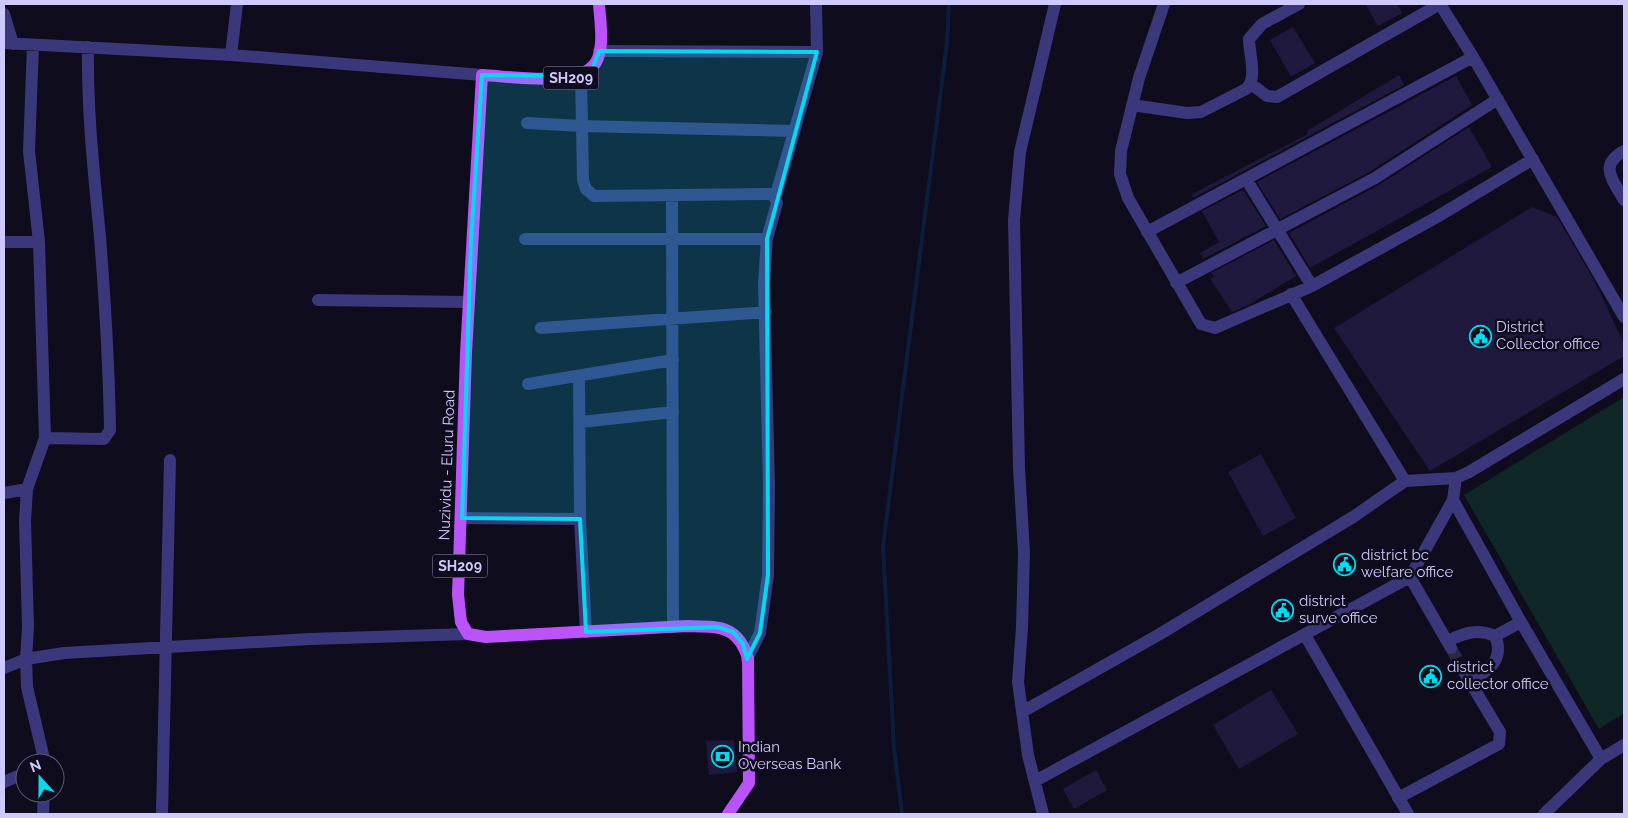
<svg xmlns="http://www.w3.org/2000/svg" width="1628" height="818" viewBox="0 0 1628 818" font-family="Raleway,sans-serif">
	<rect width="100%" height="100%" fill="#0f0c1d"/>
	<!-- green -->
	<path fill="#0f2726" d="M1624,397V713L1599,729L1464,495Z"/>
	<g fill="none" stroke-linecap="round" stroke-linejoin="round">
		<!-- stream -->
		<path stroke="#0c1e3d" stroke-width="4" d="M902,814L894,748L883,546L947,42L949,4"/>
	</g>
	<!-- building -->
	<path fill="#20193e" d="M1365,4H1397L1402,13L1378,26Z
		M1293,27L1315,63L1291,77L1270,40Z
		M1399,75L1404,85L1193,198L1192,194L1308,134L1307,131Z
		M1456,76L1472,105L1371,171L1280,219L1257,182Z
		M1469,127L1492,167L1310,268L1289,233L1379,185Z
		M1243,190L1266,226L1203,259L1200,253L1219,242L1202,211Z
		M1532,207L1557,217L1595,282L1624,344V356L1430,471L1334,328Z
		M1274,240L1296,276L1250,304L1232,312L1210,279L1214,277L1211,273Z
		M1261,454L1296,518L1263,536L1228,472Z
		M1271,690L1298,734L1239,769L1213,725Z
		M734,740L737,772L709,775L706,741Z
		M1096,770L1107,790L1074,809L1063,789Z"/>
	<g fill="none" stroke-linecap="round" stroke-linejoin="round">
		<!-- minor-tunnel -->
		<path stroke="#2c283f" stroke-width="12" stroke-dasharray="12 6" stroke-linecap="butt" d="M1451,648L1463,670"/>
		<!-- minor -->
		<path stroke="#3a387b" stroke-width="12" d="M1164,4L1139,78L1121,151L1120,174L1128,198L1201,324L1215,328L1312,286L1437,217L1533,159
			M1440,4L1473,57L1624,317
			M4,14L13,44
			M4,43L231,55L482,75
			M33,45L29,151L39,242L45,438L27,489L25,521L28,627L26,659L27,687L45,763
			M599,51L817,52
			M231,55L237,4
			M581,76L583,180L586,189L594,196L771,194L775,198
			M1251,84L1267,96L1277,97L1440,4
			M1132,105L1187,113L1201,112L1246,89C1258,78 1249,54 1249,39L1262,24L1299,4
			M527,123L581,126L794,131
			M1624,151C1598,165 1613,180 1624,200
			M1246,179L1312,286
			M672,196L673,627
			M1147,232L1473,57
			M525,239H767L777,203L775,198L817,52L816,4
			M4,242H39
			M1176,283L1375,178L1498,99
			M1291,294L1405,481
			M318,300L468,302
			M541,328L766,312
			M579,376L580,519L586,632
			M528,384L673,360
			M581,422L673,412
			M45,438L104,439L110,430C109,366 105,301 100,237C94,174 87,111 88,47
			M4,493L27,489
			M1453,500L1521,622L1601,759L1624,745
			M462,518L580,519
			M1410,577L1451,648
			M1305,635L1408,814
			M1495,636L1521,622
			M1447,641C1465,633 1477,628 1495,636C1505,659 1489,671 1470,681
			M747,659L760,633L768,575L769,486L764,283L767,239
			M4,668L26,659L64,653L310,639L468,634
			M1022,712L1160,634L1353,517L1405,481L1456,478L1469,472L1624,379
			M1035,781L1410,577L1453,500L1456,478
			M4,782L25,773
			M1398,798L1499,744L1500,732L1463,670
			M43,814L44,793
			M162,814L170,460
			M1043,814L1028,755L1018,682L1022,627L1024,553L1019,468L1014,220L1020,152L1055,4
			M1544,814L1601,759"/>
		<!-- major -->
		<path stroke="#bb53fb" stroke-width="12" d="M599,4C600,20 604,42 598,58C587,90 509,76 482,75L466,353L458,595L461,622L468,634L486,637L687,626C718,627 737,624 748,658L749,783L728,814"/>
	</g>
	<!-- marked area -->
	<path fill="#05d9ee" fill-opacity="0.2" stroke="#05d9ee" stroke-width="4" stroke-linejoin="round" d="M599,51L817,52L767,239L768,575L760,633L747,659L743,644L733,632L717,627L586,632L580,519L462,518L471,240L482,75L581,76L593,67Z"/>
	<!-- icons -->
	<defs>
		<symbol id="civic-ring" viewBox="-11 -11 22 22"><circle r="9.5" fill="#0f0c1d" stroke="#05d9ee" stroke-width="1.5"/><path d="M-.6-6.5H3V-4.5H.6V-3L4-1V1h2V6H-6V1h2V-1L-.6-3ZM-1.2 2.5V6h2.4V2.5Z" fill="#05d9ee"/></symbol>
		<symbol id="bank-ring" viewBox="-11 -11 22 22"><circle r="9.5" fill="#0f0c1d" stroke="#05d9ee" stroke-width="1.5"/><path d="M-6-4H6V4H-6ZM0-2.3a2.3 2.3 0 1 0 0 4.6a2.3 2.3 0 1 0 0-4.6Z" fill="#05d9ee"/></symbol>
	</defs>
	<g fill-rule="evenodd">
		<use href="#civic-ring" x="1468" y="324" width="25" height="25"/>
		<use href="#civic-ring" x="1332" y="552" width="25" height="25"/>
		<use href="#civic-ring" x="1270" y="598" width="25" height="25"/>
		<use href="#civic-ring" x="1418" y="664" width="25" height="25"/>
		<use href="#bank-ring" x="710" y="744" width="25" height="25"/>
	</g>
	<g text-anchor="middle" stroke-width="5" stroke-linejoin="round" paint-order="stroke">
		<!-- shield labels -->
		<g fill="#0f0c1d" stroke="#9591ba" stroke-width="1">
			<rect x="543.5" y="66.5" width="55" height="23" rx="4"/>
			<rect x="432.5" y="554.5" width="55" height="23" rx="4"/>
		</g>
		<g font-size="14" font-weight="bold" fill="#cfcafe">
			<text x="571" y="83">SH209</text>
			<text x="460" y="571">SH209</text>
		</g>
		<!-- poi labels -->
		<g font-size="15" fill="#cfcafe" stroke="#0f0c1d" text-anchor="start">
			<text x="1496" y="332">District<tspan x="1496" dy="17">Collector office</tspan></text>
			<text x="1361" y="560">district bc<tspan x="1361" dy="17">welfare office</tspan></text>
			<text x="1299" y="606">district<tspan x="1299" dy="17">surve office</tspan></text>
			<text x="1447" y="672">district<tspan x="1447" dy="17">collector office</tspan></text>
			<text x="738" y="752">Indian<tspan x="738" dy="17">Overseas Bank</tspan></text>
		</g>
		<!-- street labels -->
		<g font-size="15" fill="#cfcafe" stroke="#0f0c1d">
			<text transform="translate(447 465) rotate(-88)" y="5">Nuzividu - Eluru Road</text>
		</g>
	</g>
	<!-- border -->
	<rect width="1628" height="818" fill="none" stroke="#cfcafe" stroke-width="10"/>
	<!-- north arrow -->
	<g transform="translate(40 778) rotate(339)"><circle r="24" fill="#0f0c1d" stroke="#5c5877"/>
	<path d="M0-4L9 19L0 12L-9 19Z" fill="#05d9ee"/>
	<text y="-8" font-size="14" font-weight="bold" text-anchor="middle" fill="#cfcafe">N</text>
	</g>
</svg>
